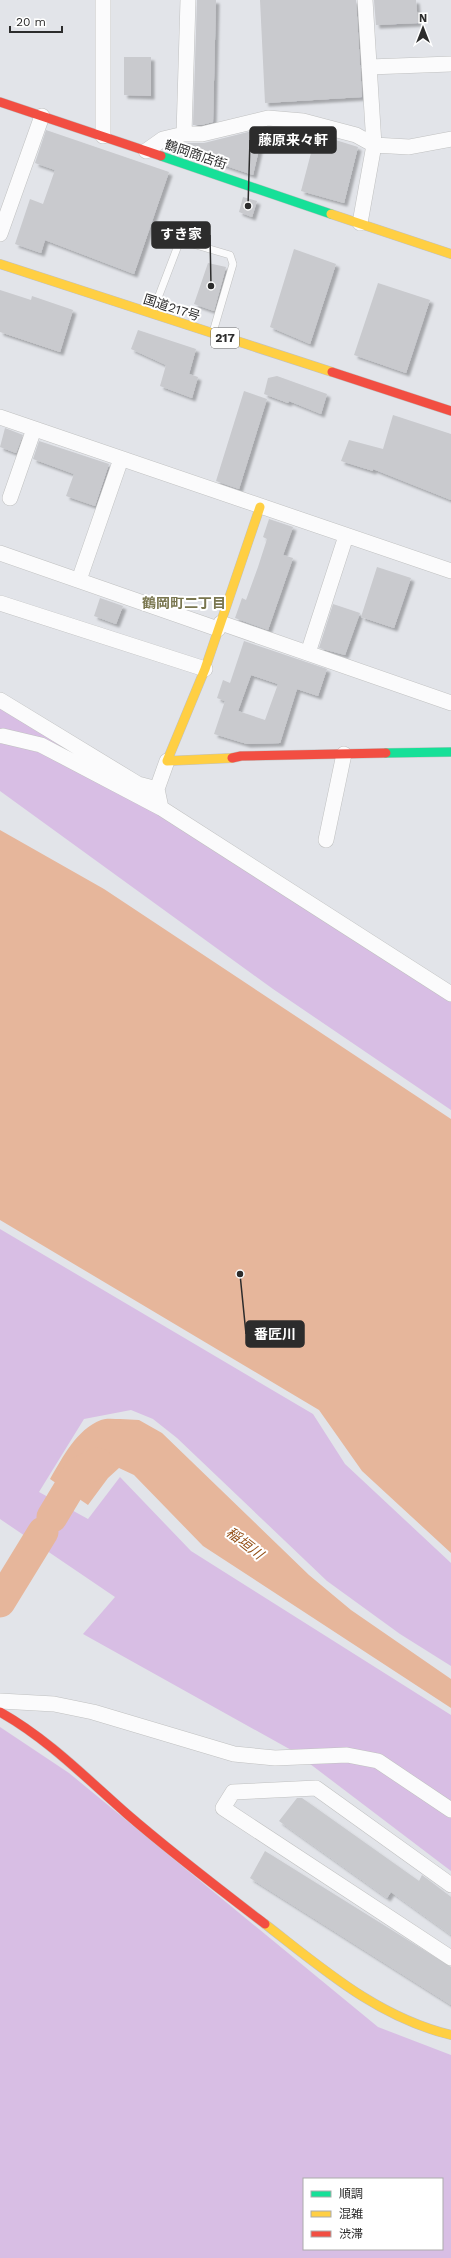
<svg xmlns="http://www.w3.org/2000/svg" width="451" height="2258" viewBox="0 0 451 2258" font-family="'Work Sans','Noto Sans JP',sans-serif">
	<defs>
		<filter id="shadow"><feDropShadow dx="3.5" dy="3.5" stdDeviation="1" flood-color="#0004"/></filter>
	</defs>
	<rect width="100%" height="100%" fill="#e2e4e9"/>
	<!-- green -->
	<path fill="#d8bee4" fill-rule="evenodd" d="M0,702L451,999V1110L273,989L0,791Z
		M0,1229L313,1414L345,1464L451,1563V1666L400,1634L327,1581L177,1438L153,1419L131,1410L84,1419L39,1492L88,1519L120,1477L191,1551L451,1715V1871L293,1751L83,1634L115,1597L0,1519Z
		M0,1727L69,1773L378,2027L451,2055V2258H0ZM304,2179H442V2249H304Z"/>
	<!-- water -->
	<path fill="#e6b69b" d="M0,830L104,889L451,1119V1553L362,1471L319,1410L0,1220Z
		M120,1419L139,1420L162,1433L309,1575L351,1610L451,1679V1708L203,1546L134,1475L119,1468L108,1478L88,1505L50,1479C63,1457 76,1430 101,1420C106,1418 114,1419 120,1419Z"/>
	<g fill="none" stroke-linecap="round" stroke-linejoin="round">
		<!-- river -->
		<path stroke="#e6b69b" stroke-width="31" d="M52,1517L79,1472L98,1463
			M0,1602L43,1532"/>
	</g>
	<!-- building -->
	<path fill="#c9cace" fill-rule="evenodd" filter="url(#shadow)" d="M197,0H216L213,122L201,125H193Z
		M260,0H356L362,97L265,103Z
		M374,0H416L418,23L376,25Z
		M124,57H151V96L124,95Z
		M264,128L253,175L176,149L177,145L185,143H204Z
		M46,130L169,172L134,274L45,240L41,253L15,244L30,199L43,204L55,170L35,163Z
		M316,134L358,147L344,203L301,191Z
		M243,197L257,201L252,217L239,212Z
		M294,249L336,264L310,344L270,327Z
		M208,263L226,267L214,311L194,304Z
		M378,283L430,300L406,373L354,355Z
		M0,290L31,300L32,296L73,310L60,352L0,332Z
		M138,330L196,349L189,374L198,377L192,398L160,386L166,365L131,349Z
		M277,376L327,394L321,414L289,401L288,403L264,394L268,378Z
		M244,391L267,399L239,489L216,481Z
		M393,415L451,434V500L373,469V471L341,461L349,440L383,449Z
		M5,428L23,435L16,453L0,447Z
		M39,441L109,464L95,506L66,496L74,474L33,459Z
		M269,519L293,527L283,555L293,558L268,630L235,618L242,598L246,600L258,567L267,539L263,537Z
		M377,567L411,578L394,628L361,617Z
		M100,598L123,606L116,624L94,616Z
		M333,604L360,613L345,655L319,648Z
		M244,641L327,669L318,696L297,689L280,743L247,744L214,734L225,701L217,698L223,680L230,683ZM251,675L278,684L265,720L238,711Z
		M297,1798H302L419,1881L422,1875L451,1897V1935L391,1892L387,1898L279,1821Z
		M265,1851L451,1967V2005L250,1878Z"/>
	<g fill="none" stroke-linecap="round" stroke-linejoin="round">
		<defs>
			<path id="lane" d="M153,311L179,243L186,242L230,255L233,264L213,332"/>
			<path id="street" d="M369,67L451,64
				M184,134L188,0
				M103,136V0
				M146,151L163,139L184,134H202L268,118L303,121L356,135L374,145L409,147L451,139
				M360,223L374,145L365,0
				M0,234L42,116
				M0,417L451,571
				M10,498L34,429
				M0,553L218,629
				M79,580L121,459
				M0,603L205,669
				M221,623L451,703
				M308,653L346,536
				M0,700L138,784L157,789
				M3,736L41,745L161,808
				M167,761L157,789L161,808L451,994
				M326,840L344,754
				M0,1701L54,1704L93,1712L234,1754L275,1758L347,1755L378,1761L451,1810
				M451,1885L316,1788L233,1792L223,1808L451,1958"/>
			<path id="fast" d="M161,156L331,214
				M386,753L451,752"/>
			<path id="slow" d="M331,214L451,254
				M0,264L332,372
				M232,758L167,761L205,669L260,507
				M265,1924C323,1969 377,2017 451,2035"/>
			<path id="jam" d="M0,102L161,156
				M332,372L451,411
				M232,758L241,756L386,753
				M0,1712C48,1739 86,1778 127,1814C172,1853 218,1888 265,1924"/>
		</defs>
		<!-- lane casing -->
		<use href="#lane" stroke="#c0c1c1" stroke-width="8"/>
		<!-- street casing -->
		<use href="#street" stroke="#c0c1c1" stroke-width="16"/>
		<!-- fast casing -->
		<use href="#fast" stroke="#c0c1c1" stroke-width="10"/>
		<!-- slow casing -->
		<use href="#slow" stroke="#c0c1c1" stroke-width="10"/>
		<!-- jam casing -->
		<use href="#jam" stroke="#c0c1c1" stroke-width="10"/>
		<!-- lane -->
		<use href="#lane" stroke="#fbfbfc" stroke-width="7"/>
		<!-- street -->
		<use href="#street" stroke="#fbfbfc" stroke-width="15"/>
		<!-- fast -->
		<use href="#fast" stroke="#16e098" stroke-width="9"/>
		<!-- slow -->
		<use href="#slow" stroke="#ffcf43" stroke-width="9"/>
		<!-- jam -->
		<use href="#jam" stroke="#f24e42" stroke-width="9"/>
	</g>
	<g text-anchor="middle" stroke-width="4" stroke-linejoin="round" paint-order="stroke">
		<!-- shield labels -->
		<rect fill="#fff" stroke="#6b6b6b" stroke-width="1" x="211" y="328" width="28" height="20" rx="3"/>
		<g font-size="12" font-weight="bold" fill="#2c2c2c">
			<text x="225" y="342">217</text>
		</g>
		<!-- street labels -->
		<g font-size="13" fill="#2c2c2c" stroke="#fff">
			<text transform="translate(196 154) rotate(19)" y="5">鶴岡商店街</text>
			<text transform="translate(172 307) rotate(18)" y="5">国道217号</text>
		</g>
		<!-- neighbourhood labels -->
		<g font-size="14" font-weight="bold" fill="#79764f" stroke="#fff">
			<text x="184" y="608">鶴岡町二丁目</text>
		</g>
		<!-- water labels -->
		<g font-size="14" font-style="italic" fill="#945017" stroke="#fff">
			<text transform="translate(245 1543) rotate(38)" y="5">稲垣川</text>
		</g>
	</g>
	<!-- callouts -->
	<path fill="none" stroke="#2c2c2c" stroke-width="1.5" d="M248 206L250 140M211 286L210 235M240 1274L246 1334"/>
	<g fill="#2c2c2c" stroke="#fff" stroke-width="1.5">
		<circle cx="248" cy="206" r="4"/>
		<circle cx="211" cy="286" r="4"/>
		<circle cx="240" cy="1274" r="4"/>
	</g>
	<g fill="#2c2c2c" stroke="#2c2c2c" stroke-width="1.5">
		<rect x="250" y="127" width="86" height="26" rx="4"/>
		<rect x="152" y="222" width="58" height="26" rx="4"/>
		<rect x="246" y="1321" width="58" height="26" rx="4"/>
	</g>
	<g font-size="14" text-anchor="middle" font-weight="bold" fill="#fff">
		<text x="293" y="145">藤原来々軒</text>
		<text x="181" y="239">すき家</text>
		<text x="275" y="1339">番匠川</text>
	</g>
	<!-- legend -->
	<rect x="303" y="2178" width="140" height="72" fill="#ffffff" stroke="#ababab"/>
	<rect x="311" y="2191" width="20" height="6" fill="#16e098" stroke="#ababab"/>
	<text x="339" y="2198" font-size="12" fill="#2c2c2c">順調</text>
	<rect x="311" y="2211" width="20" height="6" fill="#ffcf43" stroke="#ababab"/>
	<text x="339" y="2218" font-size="12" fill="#2c2c2c">混雑</text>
	<rect x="311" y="2231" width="20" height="6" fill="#f24e42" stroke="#ababab"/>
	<text x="339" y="2238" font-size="12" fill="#2c2c2c">渋滞</text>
	<!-- north arrow -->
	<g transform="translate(423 28)" stroke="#ffffff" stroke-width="3" paint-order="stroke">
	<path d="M0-3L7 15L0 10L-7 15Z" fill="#2c2c2c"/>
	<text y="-6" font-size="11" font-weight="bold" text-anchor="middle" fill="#2c2c2c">N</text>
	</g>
	<!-- scale -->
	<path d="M10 26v6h52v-6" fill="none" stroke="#2c2c2c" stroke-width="2"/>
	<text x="16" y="26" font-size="12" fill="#2c2c2c" stroke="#ffffff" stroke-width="3" paint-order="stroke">20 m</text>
</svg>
